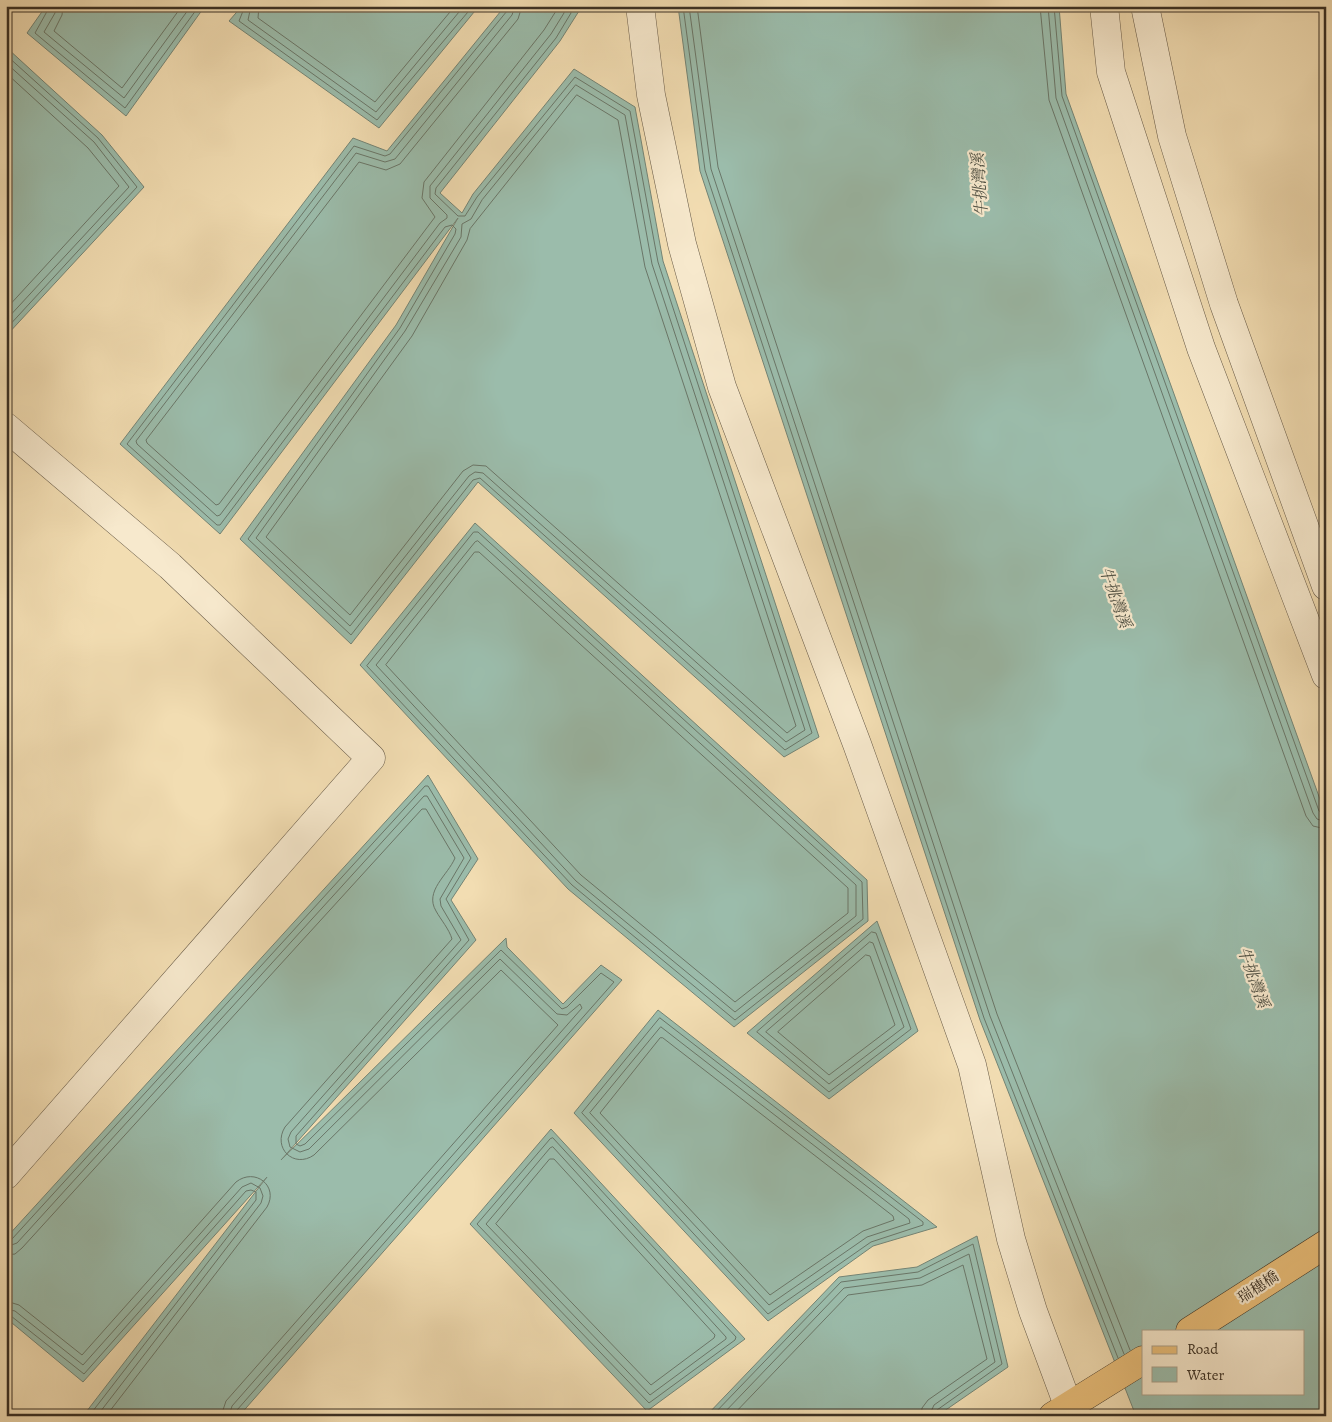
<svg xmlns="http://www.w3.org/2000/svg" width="1332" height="1422" viewBox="0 0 1332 1422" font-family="Alegreya,'Noto Serif TC',serif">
	<rect width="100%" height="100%" fill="#f2ddb2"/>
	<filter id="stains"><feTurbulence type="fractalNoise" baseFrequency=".004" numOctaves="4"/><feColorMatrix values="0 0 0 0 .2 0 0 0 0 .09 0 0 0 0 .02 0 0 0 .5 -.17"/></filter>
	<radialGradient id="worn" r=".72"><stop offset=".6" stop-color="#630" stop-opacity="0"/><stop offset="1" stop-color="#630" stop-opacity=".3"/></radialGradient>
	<!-- water -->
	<path fill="#9bbcab" stroke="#748475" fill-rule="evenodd" d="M46,6H205L126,116L27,33Z
		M242,6H479L379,128L229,21Z
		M505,6H572L579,11L560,41L440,193L462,213L473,194L574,69L635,107L663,261L819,737L784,757L478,482L351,644L240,539L396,325L458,218L220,534L120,444L353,138L387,151Z
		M678,6H1059L1066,94L1326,816V1416H1136L980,1020L700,171ZM1143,1331H1303V1393H1143Z
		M7,48L102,135L144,187L6,336Z
		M475,523L867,880L868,921L734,1027L568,889L360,665Z
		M428,775L478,859L451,900L476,940L281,1160L506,938L507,947L563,1004L601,965L622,980L239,1416H83L267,1177L83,1382L6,1318V1238Z
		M877,921L918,1031L829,1099L747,1033Z
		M658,1010L937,1227L873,1246L768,1321L574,1113Z
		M551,1129L745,1339L647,1411L470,1224Z
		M977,1236L1008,1367L937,1416H706L839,1277L917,1267Z"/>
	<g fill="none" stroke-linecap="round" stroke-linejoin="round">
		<!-- shore -->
		<path stroke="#6a7668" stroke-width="1" d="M50,6L35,33L125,108L199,6
			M56,6L55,13L44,32L124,98L191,6
			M63,6L62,15L54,31L122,88L182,6
			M245,6L239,21L377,120L473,6
			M251,6L248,20L376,112L464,6
			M259,6L258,18L375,102L455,6
			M509,6L507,11L390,154L385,156L354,146L127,444L217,525H220L445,227L452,225L456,229L455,234L400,328L248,539L351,635L473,480L480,478L785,750L812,733L658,262L630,111L575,77L477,197L465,216H458L435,194L436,188L556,38L571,13L570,6
			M515,6L512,15L395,159L385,162L356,153L136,441L137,444L217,516L220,515L440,223L447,218V215L430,198V186L551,34L564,13V6
			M522,6L518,19L400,164L386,170L359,162L146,440L147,443L216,505L219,504L435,217L422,198L424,182L544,30L556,11L557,6
			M683,6L705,170L984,1018L1118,1358
			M689,6L711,169L990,1016L1124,1354
			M697,6L718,167L997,1014L1130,1350
			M1040,6L1049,100L1306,816L1313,826L1326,829
			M1048,6L1056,98L1313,813L1317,819L1326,822
			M1054,6L1062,96L1319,811L1326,815
			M6,55L98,138L137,187L6,329
			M6,63L94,142L129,187L6,320
			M6,73L88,148L119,186L6,309
			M576,85L625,115L652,264L805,730L786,742L483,473L475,472L469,476L350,626L256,538L405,331L461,237L462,224L471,219L482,200Z
			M577,95L618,120L645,267L796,726L787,733L486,466L473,465L463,471L350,615L266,537L412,336L467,240L470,229Z
			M474,532H478L862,882L863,919L735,1020L572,885L367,666Z
			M478,541L856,885V916L735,1012L576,881L376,665L475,542Z
			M475,552H479L848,888V913L735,1002L581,875L386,665Z
			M872,932L876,933L911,1029L829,1092L757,1032Z
			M870,942L873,943L904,1027L829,1084L766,1032Z
			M866,955L870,956L895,1025L829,1075L778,1032Z
			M660,1018L923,1222V1225L871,1242L768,1314L582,1113Z
			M661,1027L909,1219L910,1223L867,1237L769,1305L590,1113Z
			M663,1038L893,1216L894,1220L863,1231L770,1295L600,1113L660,1038Z
			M553,1138L736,1337L735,1340L649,1403L477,1224L550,1139Z
			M553,1147L726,1337V1339L650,1395L486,1224L550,1148Z
			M550,1159H554L715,1335L714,1338L651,1385L496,1224Z
			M6,1241L12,1239L425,786H428L471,858L446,899L469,940L296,1136V1144L300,1146L305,1144L501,950L562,1009L567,1007L601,973L614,982L237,1410L235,1416
			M6,1247L17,1243L424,796H427L464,858L440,899L441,906L461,940L291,1132L288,1139L290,1147L300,1152L309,1149L500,959L557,1014L567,1015L580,1004L582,1008L232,1406L229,1416
			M6,1255L15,1254L22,1248L422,809H426L455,858C448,875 424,891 436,911C441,920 449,929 452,939L285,1127C272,1148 294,1169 314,1155L501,970L558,1025L226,1401L221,1416
			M6,1301L19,1305L82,1355L236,1182C255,1167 279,1186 267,1207L106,1416
			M6,1309L15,1311L83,1365L242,1187L251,1183L260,1188L263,1196L261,1203L97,1416
			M6,1315L11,1316L84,1374L246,1191L251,1190L256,1192V1200L89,1416
			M712,1416L841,1282L918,1272L973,1244L1002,1364L937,1410L935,1416
			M721,1416L844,1288L920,1278L969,1254L995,1362L934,1405L929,1416
			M732,1416L848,1295L922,1285L963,1265L987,1359L928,1400L922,1408L921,1416"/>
		<defs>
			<path id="minor" d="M640,6L651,95L682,244L722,387L857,744L972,1065L1011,1239L1033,1311L1072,1416
				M1104,6L1111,72L1201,348L1326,675
				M1145,6L1172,136L1224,304L1326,586
				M6,427L170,566L371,758L6,1175"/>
			<path id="major" d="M1190,1331L1326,1244
				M1053,1416L1143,1360"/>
		</defs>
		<!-- minor casing -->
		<use href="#minor" stroke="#685b48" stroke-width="29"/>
		<!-- major casing -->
		<use href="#major" stroke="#3a3024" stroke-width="29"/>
		<!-- minor -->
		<use href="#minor" stroke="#f7e9cd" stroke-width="28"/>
		<!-- major -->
		<use href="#major" stroke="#e9be79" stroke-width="28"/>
	</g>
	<g text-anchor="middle" stroke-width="4.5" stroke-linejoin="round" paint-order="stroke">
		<!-- street labels -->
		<g font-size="15" fill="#3a3024" stroke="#f7e9cd">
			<text transform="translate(1258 1287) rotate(-33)" y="5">瑞穗橋</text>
		</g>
		<!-- water labels -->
		<g font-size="16" font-style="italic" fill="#525346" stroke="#f7e9cd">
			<text transform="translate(979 185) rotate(-94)" y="6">牛挑灣溪</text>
			<text transform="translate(1116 597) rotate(70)" y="6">牛挑灣溪</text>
			<text transform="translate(1254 977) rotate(70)" y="6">牛挑灣溪</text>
		</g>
	</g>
	<!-- margin -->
	<rect width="1332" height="1422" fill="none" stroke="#f2ddb2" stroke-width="25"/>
	<rect x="8" y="8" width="1317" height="1407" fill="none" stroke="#3a3024" stroke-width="2.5"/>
	<rect x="12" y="12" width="1307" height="1397" fill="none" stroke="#3a3024"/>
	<!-- legend -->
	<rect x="1142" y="1330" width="162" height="65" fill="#f7e9cd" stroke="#ab9f89"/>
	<rect x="1152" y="1346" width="25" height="8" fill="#e9be79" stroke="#ab9f89"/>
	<text x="1187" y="1354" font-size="15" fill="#3a3024">Road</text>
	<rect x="1152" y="1367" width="25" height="15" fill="#9bbcab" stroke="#ab9f89"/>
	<text x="1187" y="1380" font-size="15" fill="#3a3024">Water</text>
	<rect width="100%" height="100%" filter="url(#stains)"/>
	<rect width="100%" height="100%" fill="url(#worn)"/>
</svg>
